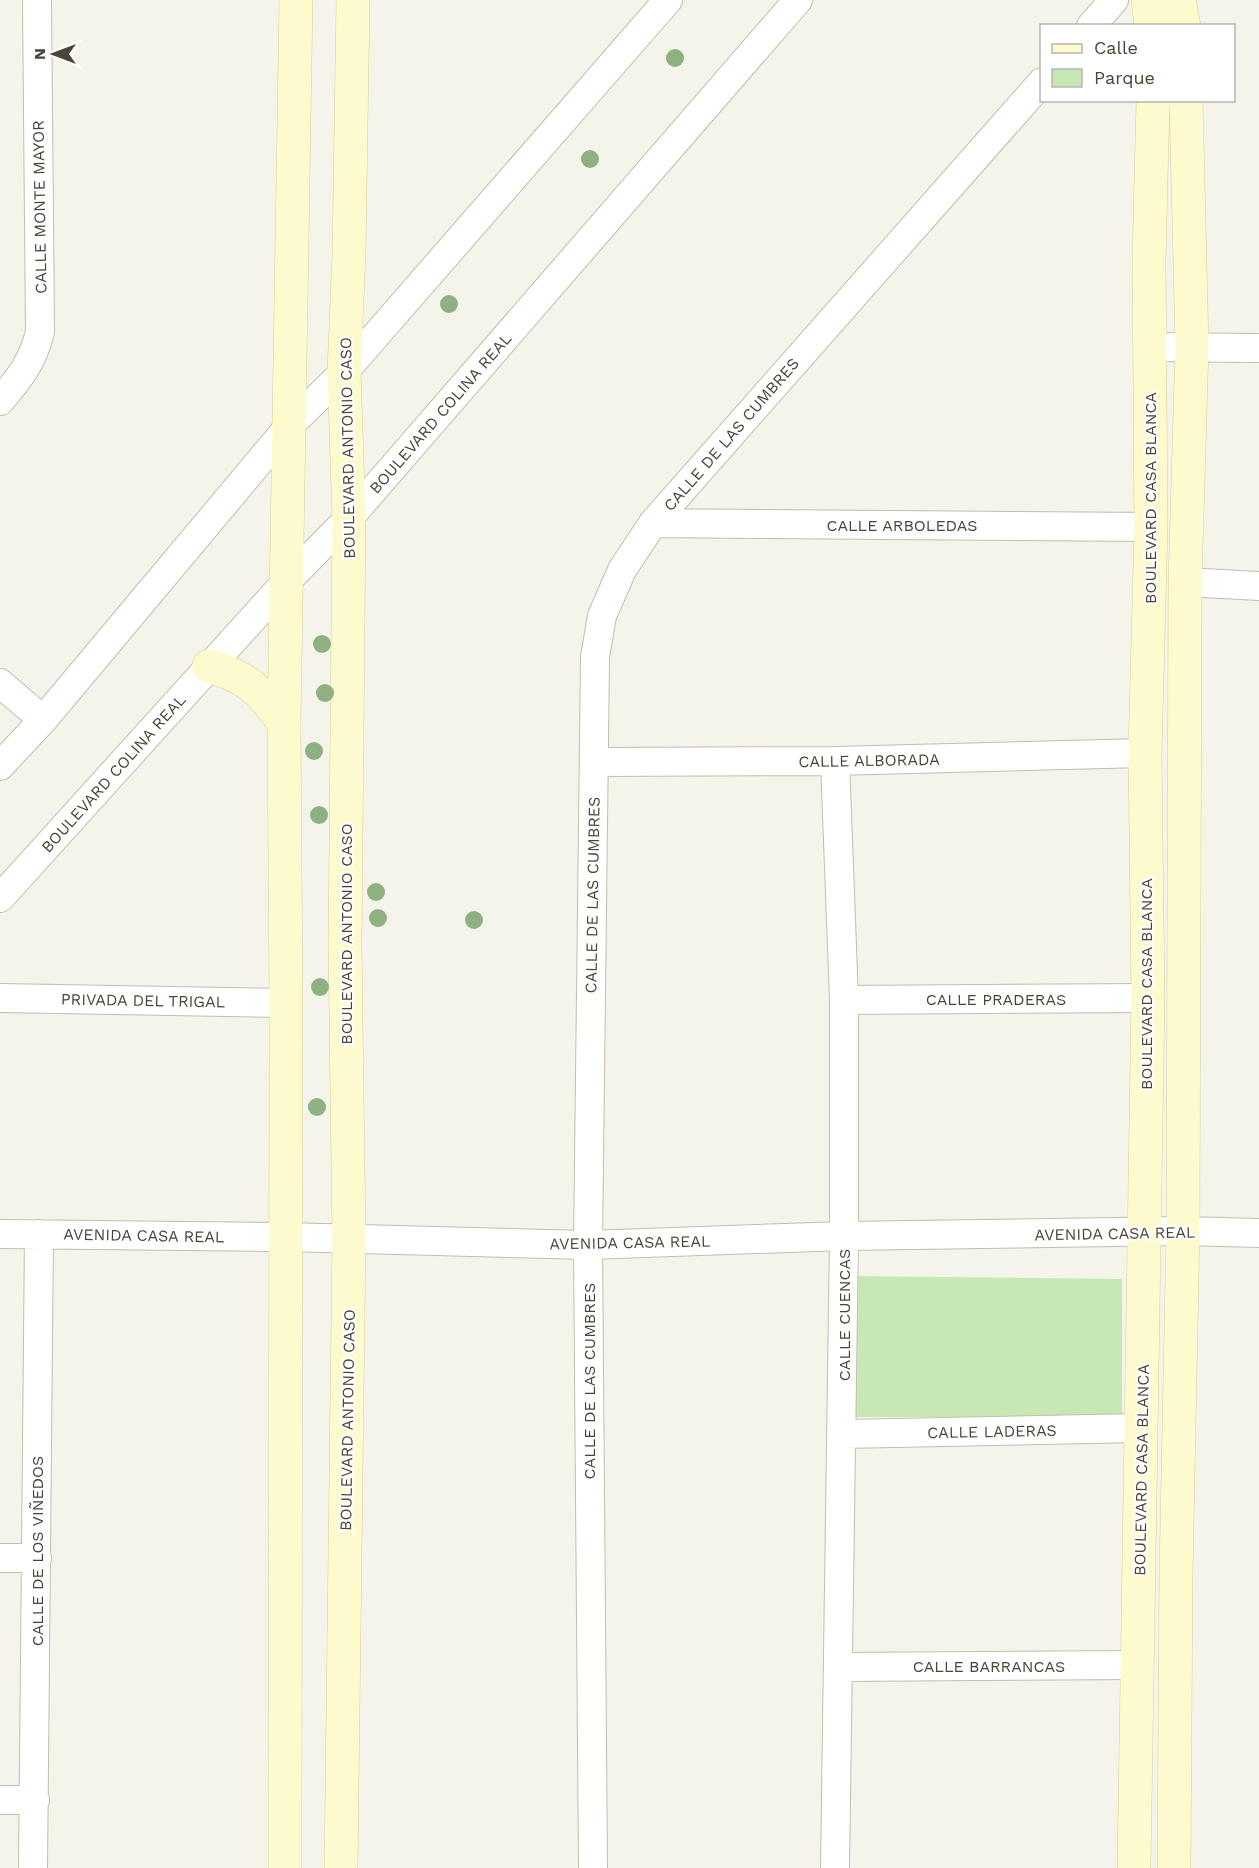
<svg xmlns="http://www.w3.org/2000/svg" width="1259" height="1868" viewBox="0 0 1259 1868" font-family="'Work Sans',sans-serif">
	<rect width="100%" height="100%" fill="#f5f4eb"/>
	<!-- green -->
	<path fill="#c7e8b5" d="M853,1276L1122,1279V1417H856Z"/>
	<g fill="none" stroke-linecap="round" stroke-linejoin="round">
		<defs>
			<path id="street" d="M1091,26L1114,0
				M1150,347L1259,348
				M0,401C20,378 33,361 40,332L37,0
				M653,523L1151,527
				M1185,582L1259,586
				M0,683L43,720
				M594,762L835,761L1145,753
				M0,766L43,720L290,425L344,372L668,0
				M0,898L286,582L349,518L798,0
				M0,998L286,1003
				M844,1000L1148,998
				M0,1234L285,1237L588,1245L844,1236L1183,1231L1259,1233
				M843,1434L1141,1428
				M0,1558H37
				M839,1667L1138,1665
				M0,1800H35
				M33,1868L39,1234
				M593,1868L588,1245L595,657L602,616L622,570L653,523L1042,82
				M835,1868L844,1236V1000L835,761"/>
			<path id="secondary" d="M1148,0L1151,26
				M1179,0L1184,26
				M209,666C246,676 263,692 284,724
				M285,1868L286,1003L284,724L296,0
				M341,1868L349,1238L345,946L349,518L344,372L349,253L353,0
				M1134,1868L1148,998L1145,753L1151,527L1149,261L1153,100
				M1174,1868L1176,1574L1183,1231L1185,582L1192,347L1186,100"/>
		</defs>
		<!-- street casing -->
		<use href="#street" stroke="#c1bead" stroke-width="30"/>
		<!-- secondary casing -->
		<use href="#secondary" stroke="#d4cf9c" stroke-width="34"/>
		<!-- street -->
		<use href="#street" stroke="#fff" stroke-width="28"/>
		<!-- secondary -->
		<use href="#secondary" stroke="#fdfbcd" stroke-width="33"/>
	</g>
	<!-- trees -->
	<g fill="#8fb182">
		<circle cx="675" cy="58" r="9"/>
		<circle cx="590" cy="159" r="9"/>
		<circle cx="449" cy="304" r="9"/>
		<circle cx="322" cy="644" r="9"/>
		<circle cx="325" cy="693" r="9"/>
		<circle cx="314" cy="751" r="9"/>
		<circle cx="319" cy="815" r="9"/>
		<circle cx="376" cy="892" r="9"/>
		<circle cx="378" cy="918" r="9"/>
		<circle cx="474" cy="920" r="9"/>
		<circle cx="320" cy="987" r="9"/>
		<circle cx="317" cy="1107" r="9"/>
	</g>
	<g text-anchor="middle" stroke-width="4.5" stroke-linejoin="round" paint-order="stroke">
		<!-- street labels -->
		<g font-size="16" fill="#494639" stroke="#fff">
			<text transform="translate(39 207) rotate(-91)" y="6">CALLE MONTE MAYOR</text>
			<text transform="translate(440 413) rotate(-49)" y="6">BOULEVARD COLINA REAL</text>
			<text transform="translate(731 434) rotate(-49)" y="6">CALLE DE LAS CUMBRES</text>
			<text transform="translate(347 448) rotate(-91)" y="6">BOULEVARD ANTONIO CASO</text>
			<text transform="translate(1150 498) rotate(-90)" y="6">BOULEVARD CASA BLANCA</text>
			<text x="902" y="531">CALLE ARBOLEDAS</text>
			<text transform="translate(869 760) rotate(-1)" y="6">CALLE ALBORADA</text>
			<text transform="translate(113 773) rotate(-48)" y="6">BOULEVARD COLINA REAL</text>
			<text transform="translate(592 895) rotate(-89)" y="6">CALLE DE LAS CUMBRES</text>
			<text transform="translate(346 934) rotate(-90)" y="6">BOULEVARD ANTONIO CASO</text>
			<text transform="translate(1146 984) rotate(-90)" y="6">BOULEVARD CASA BLANCA</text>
			<text x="996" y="1005">CALLE PRADERAS</text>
			<text transform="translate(143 1000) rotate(1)" y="6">PRIVADA DEL TRIGAL</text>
			<text transform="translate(1115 1233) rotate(-1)" y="6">AVENIDA CASA REAL</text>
			<text transform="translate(144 1235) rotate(1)" y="6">AVENIDA CASA REAL</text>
			<text transform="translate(630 1242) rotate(-1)" y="6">AVENIDA CASA REAL</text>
			<text transform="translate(844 1315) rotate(-90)" y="6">CALLE CUENCAS</text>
			<text transform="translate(589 1381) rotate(-90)" y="6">CALLE DE LAS CUMBRES</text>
			<text transform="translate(347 1420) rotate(-89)" y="6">BOULEVARD ANTONIO CASO</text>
			<text transform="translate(992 1431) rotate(-1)" y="6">CALLE LADERAS</text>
			<text transform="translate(1141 1470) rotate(-89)" y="6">BOULEVARD CASA BLANCA</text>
			<text transform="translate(37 1551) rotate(-90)" y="6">CALLE DE LOS VIÑEDOS</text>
			<text x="989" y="1672">CALLE BARRANCAS</text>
		</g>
	</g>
	<!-- legend -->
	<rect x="1040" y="24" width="195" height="78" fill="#ffffff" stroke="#b6b5b0" stroke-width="1.5"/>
	<rect x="1052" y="44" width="30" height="9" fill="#fdfbcd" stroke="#b6b5b0" stroke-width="1.5"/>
	<text x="1094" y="54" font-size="18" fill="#494639">Calle</text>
	<rect x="1052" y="69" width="30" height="18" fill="#c7e8b5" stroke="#b6b5b0" stroke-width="1.5"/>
	<text x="1094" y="84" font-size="18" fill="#494639">Parque</text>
	<!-- north arrow -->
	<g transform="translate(54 54) rotate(270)" stroke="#ffffff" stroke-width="4.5" paint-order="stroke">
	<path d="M0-4.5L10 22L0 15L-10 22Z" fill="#494639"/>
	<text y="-9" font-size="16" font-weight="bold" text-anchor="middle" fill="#494639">N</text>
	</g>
</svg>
